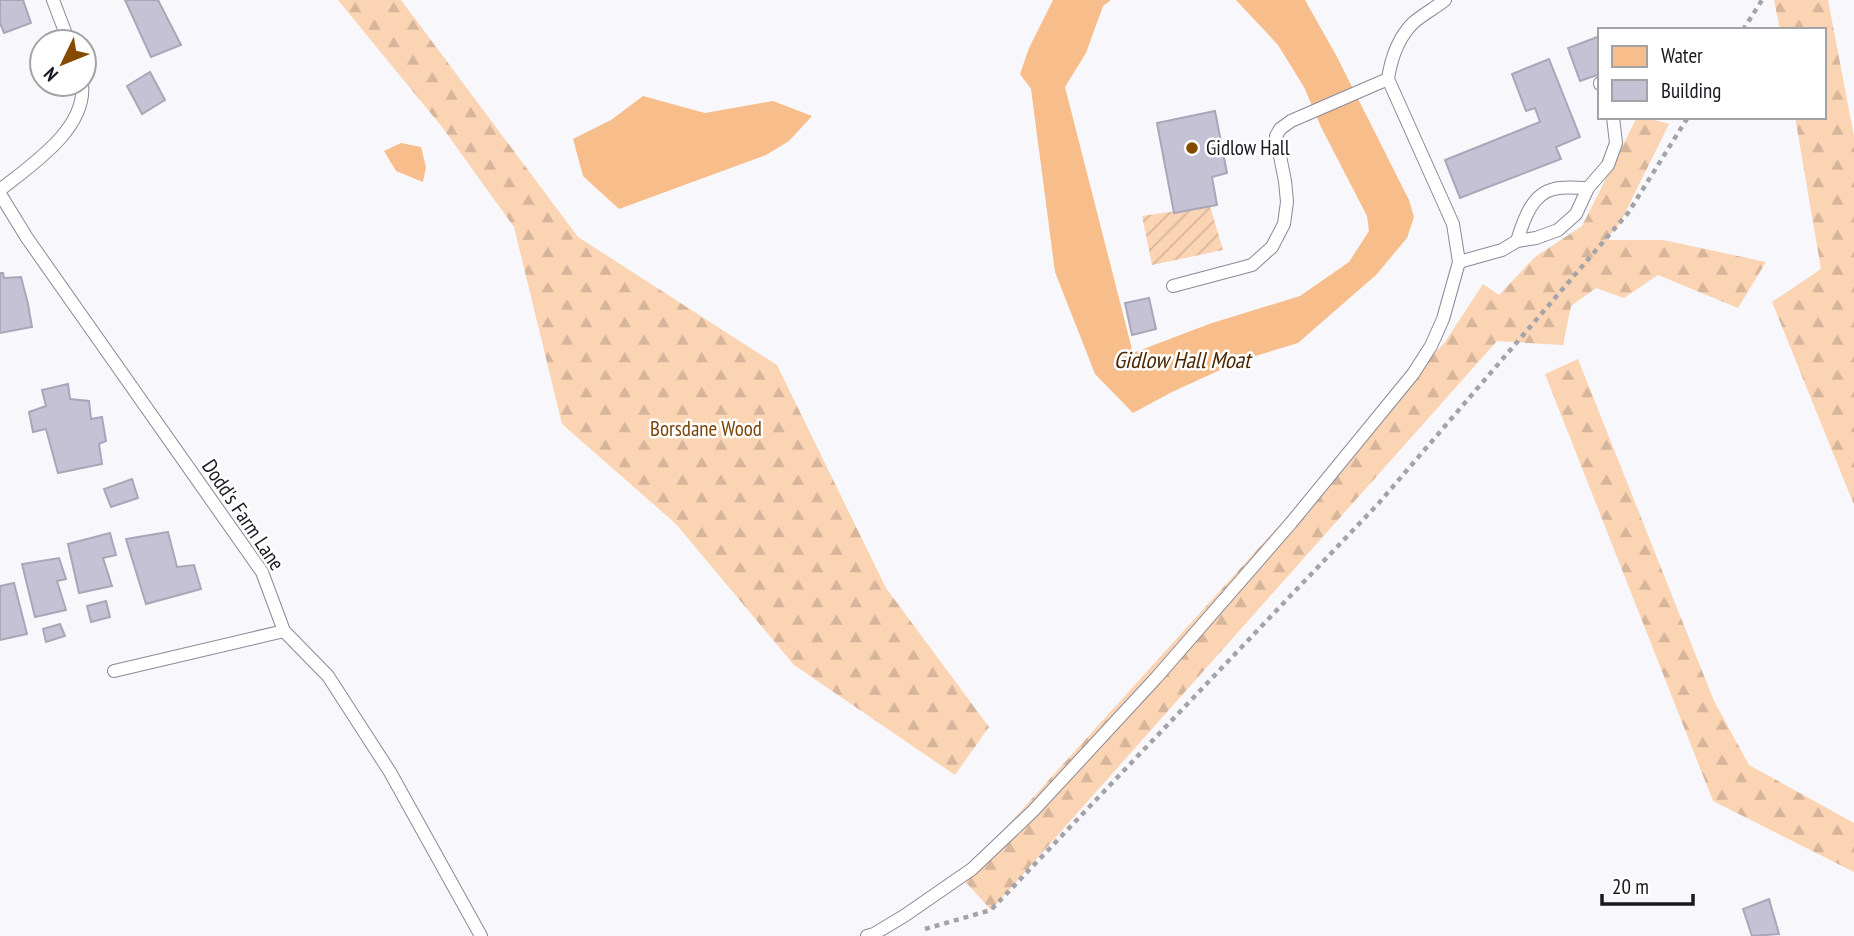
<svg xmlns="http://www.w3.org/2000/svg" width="1854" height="936" viewBox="0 0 1854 936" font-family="'PT Sans Narrow',sans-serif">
	<defs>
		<pattern id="forest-firs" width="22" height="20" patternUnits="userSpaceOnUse" patternTransform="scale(1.75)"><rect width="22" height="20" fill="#fbd4b3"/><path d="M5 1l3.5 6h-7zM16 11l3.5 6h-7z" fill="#d7b59a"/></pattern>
		<pattern id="garden-furrows" width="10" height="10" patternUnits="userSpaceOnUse" patternTransform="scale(1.75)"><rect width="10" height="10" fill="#fbd4b3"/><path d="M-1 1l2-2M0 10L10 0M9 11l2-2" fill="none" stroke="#d7b59a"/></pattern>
	</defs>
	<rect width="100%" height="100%" fill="#f8f8fc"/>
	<!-- forest -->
	<path fill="url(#forest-firs)" d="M338,0H401L578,237L777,365L886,588L989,727L955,775L794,665L676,524L562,424L514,227L442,127Z
		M1774,0H1828L1854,136V505L1772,302L1821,269L1795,117H1824V30H1780Z
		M1637,117H1644L1669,124L1620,223L1606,240H1663L1766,262L1738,308L1658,275L1624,298L1596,288L1571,306L1563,345L1497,341L991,910L961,877L1445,342L1483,284L1499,295L1535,257L1582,226Z
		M1578,359L1714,701L1749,765L1854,823V872L1713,801L1545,374Z"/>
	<!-- garden -->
	<path fill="url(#garden-furrows)" d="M1210,206L1223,250L1152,265L1142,216Z"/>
	<!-- water -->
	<path fill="#f7be8c" d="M1053,0H1111L1103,6L1086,53L1065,87L1133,353L1209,324L1300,296L1349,262L1369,231L1367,216L1321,127L1304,87L1278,45L1236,0H1305L1336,55L1409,200L1414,217L1407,238L1376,275L1298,343L1242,360L1172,392L1133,413L1095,374L1055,272L1031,89L1020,74L1029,48Z
		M643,96L705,113L773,101L812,116L789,141L766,155L619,209L583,176L573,139L611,120Z
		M401,143L421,147L426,167L423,182L396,171L384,151Z"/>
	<!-- building -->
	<path fill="#c5c2d6" stroke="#a9a6b9" stroke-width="2" d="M0,0H23L31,23L4,33L0,23Z
		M125,0H158L181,45L151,57Z
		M1600,36V74L1580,81L1568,48Z
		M1549,59L1580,137L1556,147L1561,159L1460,198L1445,160L1540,122L1535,108L1526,111L1512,74Z
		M150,72L165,100L142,114L127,86Z
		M1215,111L1227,173L1212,177L1217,205L1174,213L1157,123Z
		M0,273H3L4,278L21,277L28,304L32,327L0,333Z
		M1149,298L1156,329L1132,335L1125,303Z
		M68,384L70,399L89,401L91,419L102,417L106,441L99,444L102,464L58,473L46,429L33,432L29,412L46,406L42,390Z
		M132,479L138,498L111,507L104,489Z
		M168,532L177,567L194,565L201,589L146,604L126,539Z
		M110,533L116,555L103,558L112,586L79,593L68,544Z
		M59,558L66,579L57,581L66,610L35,617L22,564Z
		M14,583L27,634L0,640V586Z
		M106,601L110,617L91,622L87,606Z
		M60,624L65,636L46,642L43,629Z
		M1769,899L1779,934L1752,936L1743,909Z"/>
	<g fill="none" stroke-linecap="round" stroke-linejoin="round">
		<defs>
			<path id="service" d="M53,0L69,42
				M1600,83V84
				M0,190C31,165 87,129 82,84
				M0,194L27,238L262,572L284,631L328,676L390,772L481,936
				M1517,241C1523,222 1531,194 1554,189C1564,186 1577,188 1588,188
				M1459,262L1502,250L1517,241L1536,238L1558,230L1576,214L1588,188L1608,165L1616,143L1613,117
				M1173,286L1252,265L1272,247L1284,224L1287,202L1285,181L1276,136L1280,129L1291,121L1388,79
				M114,671L284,631
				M867,936L874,934L904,916L972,869L1033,811L1156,678L1291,523L1413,374L1431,346L1443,319L1459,262L1453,224L1388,79C1391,59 1398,38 1413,23C1422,15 1435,8 1445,0"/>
		</defs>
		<!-- service casing -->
		<use href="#service" stroke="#8a8899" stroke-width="14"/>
		<!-- path -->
		<path stroke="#a3a3a8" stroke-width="4.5" stroke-dasharray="5 5" stroke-linecap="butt" d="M1743,30L1762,0
			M925,929L991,910L1378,504L1628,213L1688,117"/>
		<!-- service -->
		<use href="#service" stroke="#fff" stroke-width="12"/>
	</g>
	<!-- markers -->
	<circle fill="#844a00" stroke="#fff" stroke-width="2.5" cx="1192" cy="148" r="7"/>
	<g text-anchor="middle" stroke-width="5" stroke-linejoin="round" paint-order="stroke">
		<!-- poi labels -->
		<g font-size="21" fill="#1a1920" stroke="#fff" text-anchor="start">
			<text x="1206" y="155">Gidlow Hall</text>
		</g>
		<!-- park labels -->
		<g font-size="21" fill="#794509" stroke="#fff">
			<text x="706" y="436">Borsdane Wood</text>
		</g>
		<!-- street labels -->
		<g font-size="21" fill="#1a1920" stroke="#fff">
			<text transform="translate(243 515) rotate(56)" y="7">Dodd's Farm Lane</text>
		</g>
		<!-- water labels -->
		<g font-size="23" font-style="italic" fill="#4c2800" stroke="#fff">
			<text x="1182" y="368">Gidlow Hall Moat</text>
		</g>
	</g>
	<!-- legend -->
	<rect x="1598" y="28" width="228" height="91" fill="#ffffff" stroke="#a3a3a6" stroke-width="2"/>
	<rect x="1612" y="46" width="35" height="21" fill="#f7be8c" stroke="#a3a3a6" stroke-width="2"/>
	<text x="1661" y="63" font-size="21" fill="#1a1920">Water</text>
	<rect x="1612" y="80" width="35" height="21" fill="#c5c2d6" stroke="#a3a3a6" stroke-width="2"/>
	<text x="1661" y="98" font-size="21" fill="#1a1920">Building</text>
	<!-- north arrow -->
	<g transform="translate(63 63) rotate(227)"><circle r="33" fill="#ffffff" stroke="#a3a3a6" stroke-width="2"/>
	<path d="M0-5L12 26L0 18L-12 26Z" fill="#844a00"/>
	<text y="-10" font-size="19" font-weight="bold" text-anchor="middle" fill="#1a1920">N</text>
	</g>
	<!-- scale -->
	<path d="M1602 894v10h91v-10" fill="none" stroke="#1a1920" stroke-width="3.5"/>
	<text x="1612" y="894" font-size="21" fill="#1a1920" stroke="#ffffff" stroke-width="5" paint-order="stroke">20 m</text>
</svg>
